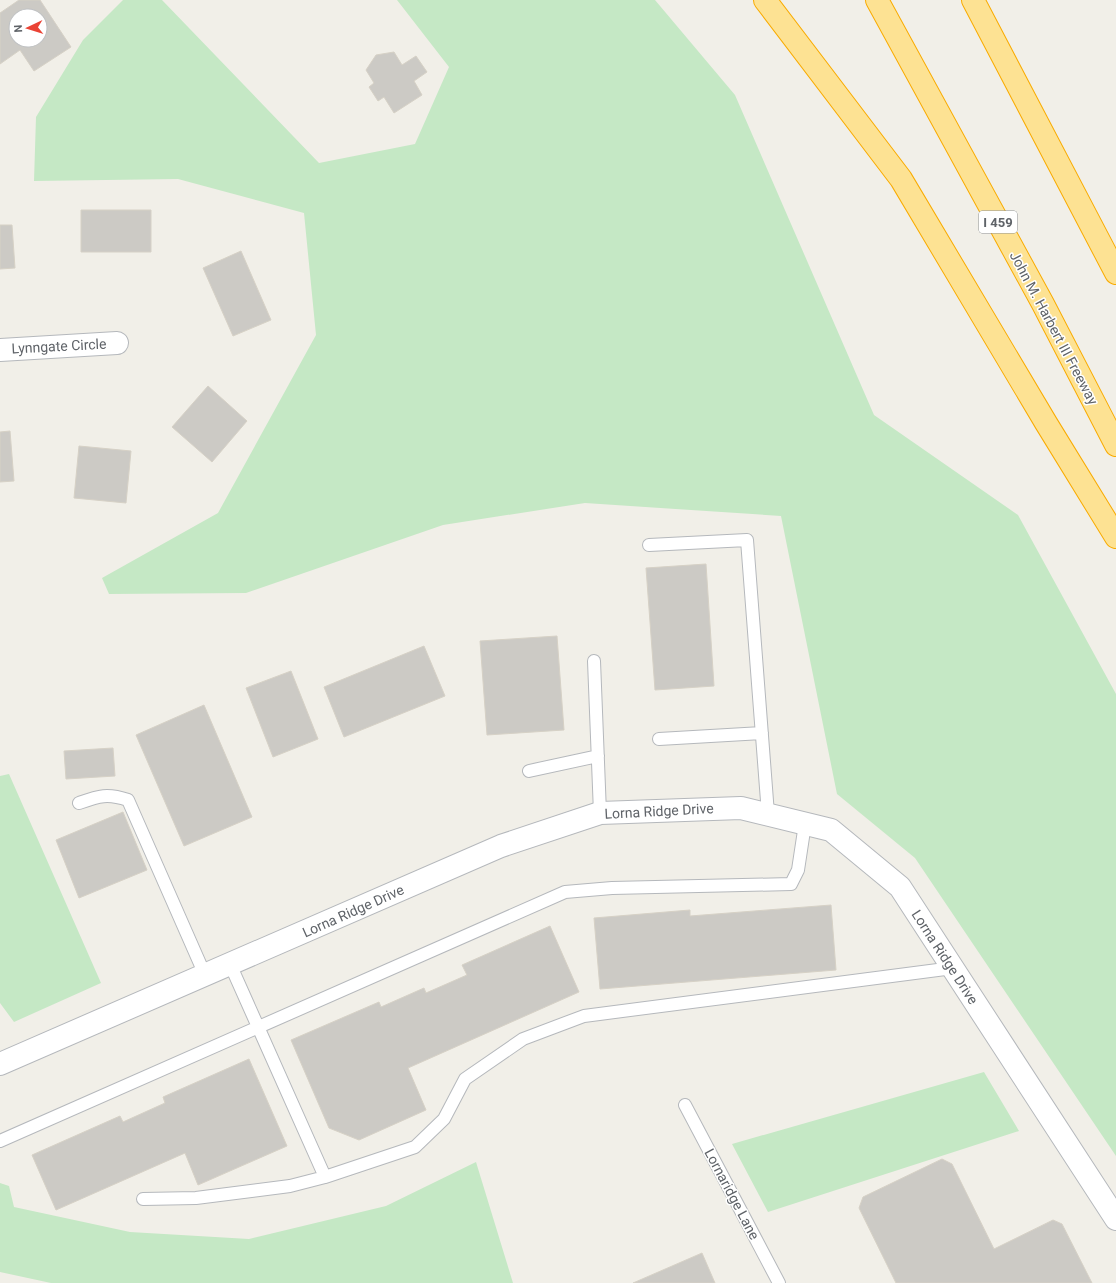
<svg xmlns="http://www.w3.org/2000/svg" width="1116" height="1283" viewBox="0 0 1116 1283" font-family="Roboto,sans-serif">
	<rect width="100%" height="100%" fill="#f1efe8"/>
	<!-- green -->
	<path fill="#c5e8c5" d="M123,0H162L319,163L415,144L449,67L397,0H655L735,95L874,415L1018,515L1116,694V1156L915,858L837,794L781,516L585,503L443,525L246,593L109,594L102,578L218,513L316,335L304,213L178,179L34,181L36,117L83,40Z
		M9,774L101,983L14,1022L0,1003V776Z
		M984,1072L1019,1131L768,1212L732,1144Z
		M476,1162L513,1283H51L0,1272V1183L9,1186L14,1207L130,1232L249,1239L386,1206Z"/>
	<!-- building -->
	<path fill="#cccac5" stroke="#d6d1c6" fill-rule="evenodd" d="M19,0H40L71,47L34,71L20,50L0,64V13ZM16,16H40V40H16Z
		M394,52L402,65L416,56L427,72L414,81L422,95L394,113L384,97L378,101L369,87L374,83L366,70L376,55Z
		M81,210H151V252H81Z
		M0,225H12L15,268L0,269Z
		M241,251L271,320L233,336L203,268Z
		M208,386L247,421L212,462L172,427Z
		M10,431L14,481L0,482V432Z
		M79,446L131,451L126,503L74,498Z
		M706,564L714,686L655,690L646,568Z
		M557,636L564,730L487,735L480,641Z
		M424,646L445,696L344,737L324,687Z
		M291,671L318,739L273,757L246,688Z
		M204,705L252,817L184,846L136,735Z
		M113,748L115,776L66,779L64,751Z
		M123,812L147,870L79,898L56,840Z
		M831,905L836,970L600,989L594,918L690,910V916Z
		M550,926L579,992L408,1068L426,1110L359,1140L329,1128L291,1040L379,1002L381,1007L424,988L426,993L467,975L462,965Z
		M249,1059L287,1146L198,1185L185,1153L56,1210L32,1155L120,1116L123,1122L165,1103L163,1097Z
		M942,1159L952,1164L994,1249L1053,1220L1062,1224L1092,1283H896L859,1208L863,1197Z
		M702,1253L715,1283H633Z"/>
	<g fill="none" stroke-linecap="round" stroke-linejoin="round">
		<defs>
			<path id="service" d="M649,545L747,540L768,814
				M594,661L600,813
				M659,739L762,733
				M529,771L598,756
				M79,803C99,796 107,793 128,800L205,975
				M230,964L325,1177
				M685,1105L779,1283
				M0,1141L565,892L612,888L791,884L798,870L805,824
				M143,1199L196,1198L290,1186L325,1177L415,1147L444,1119L465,1079L523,1039L584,1016L953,968"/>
			<path id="minor" d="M0,350L117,343
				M0,1064L501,846L600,813L741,808L831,830L900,887L1116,1219"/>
			<path id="motorway" d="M765,0L901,179L1046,423L1116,537
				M877,0L1043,304L1116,445
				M973,0L1116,273"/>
		</defs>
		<!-- service casing -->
		<use href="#service" stroke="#b5b8bc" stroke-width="14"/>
		<!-- minor casing -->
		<use href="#minor" stroke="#b5b8bc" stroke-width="24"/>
		<!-- motorway casing -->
		<use href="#motorway" stroke="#f9ab00" stroke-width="24"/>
		<!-- service -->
		<use href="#service" stroke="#fff" stroke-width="12"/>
		<!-- minor -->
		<use href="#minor" stroke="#fff" stroke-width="22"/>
		<!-- motorway -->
		<use href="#motorway" stroke="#fde293" stroke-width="22"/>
	</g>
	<g text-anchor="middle" stroke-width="3" stroke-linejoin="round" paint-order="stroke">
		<!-- shield labels -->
		<rect fill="#fff" stroke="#8f9295" stroke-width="1" x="979" y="211" width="38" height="22" rx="3"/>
		<g font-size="13" font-weight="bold" fill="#5f6368">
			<text x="998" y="227">I 459</text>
		</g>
		<!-- street labels -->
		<g font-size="14" fill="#5f6368" stroke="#fff">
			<text transform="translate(1054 328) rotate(62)" y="5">John M. Harbert III Freeway</text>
			<text transform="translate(59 346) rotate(-3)" y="5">Lynngate Circle</text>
			<text transform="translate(659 811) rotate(-3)" y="5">Lorna Ridge Drive</text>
			<text transform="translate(353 911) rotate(-24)" y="5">Lorna Ridge Drive</text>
			<text transform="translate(945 957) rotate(57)" y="5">Lorna Ridge Drive</text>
			<text transform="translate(732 1194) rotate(62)" y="5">Lornaridge Lane</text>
		</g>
	</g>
	<!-- north arrow -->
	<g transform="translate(28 28) rotate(266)"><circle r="19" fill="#ffffff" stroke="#bfc1c3"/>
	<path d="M0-3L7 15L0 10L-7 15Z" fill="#ea4335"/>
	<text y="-6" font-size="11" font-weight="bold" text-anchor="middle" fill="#5f6368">N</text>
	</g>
</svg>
